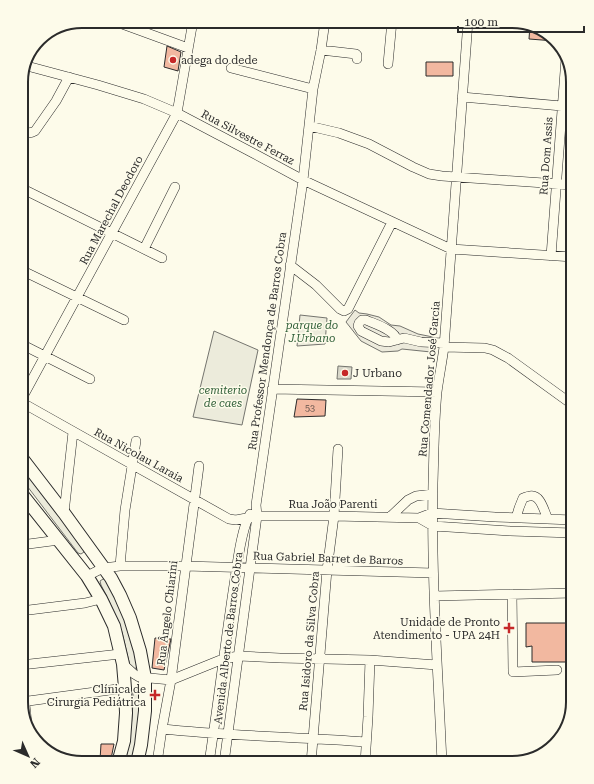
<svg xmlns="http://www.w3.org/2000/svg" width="594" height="784" viewBox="0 0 594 784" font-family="'Roboto Serif',serif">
	<rect width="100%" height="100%" fill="#fdfbea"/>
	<!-- green -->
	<path fill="#ecebdb" stroke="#74746e" d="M300,315L327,318L325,344L297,346Z
		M214,331L258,350L242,425L193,417Z
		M21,465L84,548V552L81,554L78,553L21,478Z
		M103,579L106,580L110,586L129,630L138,666L136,668L132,669L130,666L122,632L109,601L101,585L100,581Z
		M134,690H137L139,692L140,703L133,763H125C130,740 133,717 133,693Z"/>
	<!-- parking -->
	<path fill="#eceadb" stroke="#74746e" d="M355,310L359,313L367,314L379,317L391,325L400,326L418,334L433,337L431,352L402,349L398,351L382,352L361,341L346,322Z"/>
	<!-- water -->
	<path fill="#d8d7c9" stroke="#74746e" d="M338,366L352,367L351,379H337Z"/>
	<!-- building -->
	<path fill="#f2b8a0" stroke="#2b2b2b" d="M530,25L542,29L555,41L529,39Z
		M167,46L181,52L178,71L164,67Z
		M426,62H453V76H426Z
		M297,399L326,400L325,416L294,417Z
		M526,623H573V666H567V662H532V646L526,647Z
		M155,638L171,639L164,670L152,668Z
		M101,744H114L111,759L100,760Z"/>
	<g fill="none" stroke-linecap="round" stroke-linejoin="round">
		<defs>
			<path id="minor" d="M114,21L188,48
				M321,50L356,54L357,55V59
				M388,64L392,21
				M27,66L98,85L144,99L177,113L253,153L303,180L451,249L573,257
				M231,68L313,89
				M462,97L573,107
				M309,126L339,133L369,144L413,167L429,174L442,176L573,185
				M21,132C26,133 30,134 35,131L56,101L69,77
				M21,188L162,258
				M144,249L175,187
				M551,256L566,58
				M290,265L316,285L340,309L344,311L348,309L392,222
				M21,270L124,320
				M397,340C395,330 375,324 366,320H362L359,323L358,326L361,331L381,341L389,342L404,338L421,342L444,343
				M21,344L90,379
				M444,347L485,348L493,350L508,358L573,405
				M272,389L437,392
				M21,400L177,113L193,21
				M21,402L229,519L236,520L257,516H334L419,518L432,513L495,517L573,520
				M64,513L73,432
				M390,517L408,500L416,496L433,494
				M419,518L433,526L510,531L573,533
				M516,518L519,508L523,498C526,497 528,496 530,496C541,494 544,512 548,519
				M21,545L59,540
				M120,566L125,510L136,441
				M87,576L103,568L120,566H185L433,573
				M512,594L513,672L557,670
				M434,596L573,593
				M21,611L85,603L101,599
				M123,664L134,674L139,677L171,680L223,659L238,656L280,658L370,660L437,665
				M21,665L120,654
				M21,667L27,723
				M21,702L125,688
				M162,729C230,736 298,737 366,742
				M157,763L162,729L171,680L199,466
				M209,763C218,704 225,644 234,585C237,566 241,529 250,514
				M224,763L257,516L256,505L303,180L313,89L321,50L325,21
				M311,763L327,570L334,516L338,449
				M365,763L368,717L370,660
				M442,763C438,670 431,577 433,483C434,453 434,423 437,392C439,377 442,362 444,347L468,21"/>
			<path id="major" d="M21,457L64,513L111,578L120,595L130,618L140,651L145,678V711L141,745L137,763
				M21,493L87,576L101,599L114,626L123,664L125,688L126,713L124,741L118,763"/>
		</defs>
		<!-- minor casing -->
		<use href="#minor" stroke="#2b2b2b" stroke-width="10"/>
		<!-- major casing -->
		<use href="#major" stroke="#2b2b2b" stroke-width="14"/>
		<!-- minor -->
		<use href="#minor" stroke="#fdfbea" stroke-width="9"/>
		<!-- major -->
		<use href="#major" stroke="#fdfbea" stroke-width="12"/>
	</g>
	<!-- markers -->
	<g fill="#c62828" stroke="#fdfbea" stroke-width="1.5">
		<circle cx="173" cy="60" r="4"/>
		<circle cx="345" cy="373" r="4"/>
		<path d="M507 622h4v4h4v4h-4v4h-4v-4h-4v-4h4z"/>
		<path d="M153 689h4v4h4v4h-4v4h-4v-4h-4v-4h4z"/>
	</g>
	<g text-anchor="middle" stroke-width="3" stroke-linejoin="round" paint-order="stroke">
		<!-- number labels -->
		<g font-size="9" fill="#5d4e48">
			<text x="310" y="411">53</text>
		</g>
		<!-- poi labels -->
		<g font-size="11" fill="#2b2b2b" stroke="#fdfbea" text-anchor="start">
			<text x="181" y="64">adega do dede</text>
			<text x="353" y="377">J Urbano</text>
			<text x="500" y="626" text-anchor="end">Unidade de Pronto<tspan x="500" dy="13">Atendimento - UPA 24H</tspan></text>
			<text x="146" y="693" text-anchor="end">Clínica de<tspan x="146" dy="13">Cirurgia Pediátrica</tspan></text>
		</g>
		<!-- street labels -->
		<g font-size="11" fill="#2b2b2b" stroke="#fdfbea">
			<text transform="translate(248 137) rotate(28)" y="4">Rua Silvestre Ferraz</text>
			<text transform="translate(546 156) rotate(-86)" y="4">Rua Dom Assis</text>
			<text transform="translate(111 210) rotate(-62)" y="4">Rua Marechal Deodoro</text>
			<text transform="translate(267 341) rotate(-82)" y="4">Rua Professor Mendonça de Barros Cobra</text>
			<text transform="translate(429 379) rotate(-85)" y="4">Rua Comendador José Garcia</text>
			<text transform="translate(139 455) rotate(29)" y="4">Rua Nicolau Laraia</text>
			<text x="333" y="508">Rua João Parenti</text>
			<text transform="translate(328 558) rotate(2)" y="4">Rua Gabriel Barret de Barros</text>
			<text transform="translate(167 613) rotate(-83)" y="4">Rua Ângelo Chiarini</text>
			<text transform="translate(228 638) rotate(-83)" y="4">Avenida Alberto de Barros Cobra</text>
			<text transform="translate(309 641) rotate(-85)" y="4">Rua Isidoro da Silva Cobra</text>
		</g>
		<!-- park labels -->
		<g font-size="11" font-style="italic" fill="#34623c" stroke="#fdfbea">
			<text x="312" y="329">parque do<tspan x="312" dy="13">J.Urbano</tspan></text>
			<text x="223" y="394">cemiterio<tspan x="223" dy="13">de caes</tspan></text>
		</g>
	</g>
	<!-- crop -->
	<path d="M0 0H594V784H0ZM82 28H512A54 54 0 0 1 566 82V702A54 54 0 0 1 512 756H82A54 54 0 0 1 28 702V82A54 54 0 0 1 82 28Z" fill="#fdfbea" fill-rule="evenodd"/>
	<path fill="none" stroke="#2b2b2b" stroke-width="2" d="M82 28H512A54 54 0 0 1 566 82V702A54 54 0 0 1 512 756H82A54 54 0 0 1 28 702V82A54 54 0 0 1 82 28Z"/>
	<!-- north arrow -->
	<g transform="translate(28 756) rotate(135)" stroke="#fdfbea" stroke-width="3" paint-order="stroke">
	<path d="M0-3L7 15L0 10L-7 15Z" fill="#2b2b2b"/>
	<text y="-6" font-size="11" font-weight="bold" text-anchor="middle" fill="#2b2b2b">N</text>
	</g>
	<!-- scale -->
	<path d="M458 26v6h126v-6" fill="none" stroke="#2b2b2b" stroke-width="2"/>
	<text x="464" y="26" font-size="12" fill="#2b2b2b" stroke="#fdfbea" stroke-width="3" paint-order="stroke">100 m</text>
</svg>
